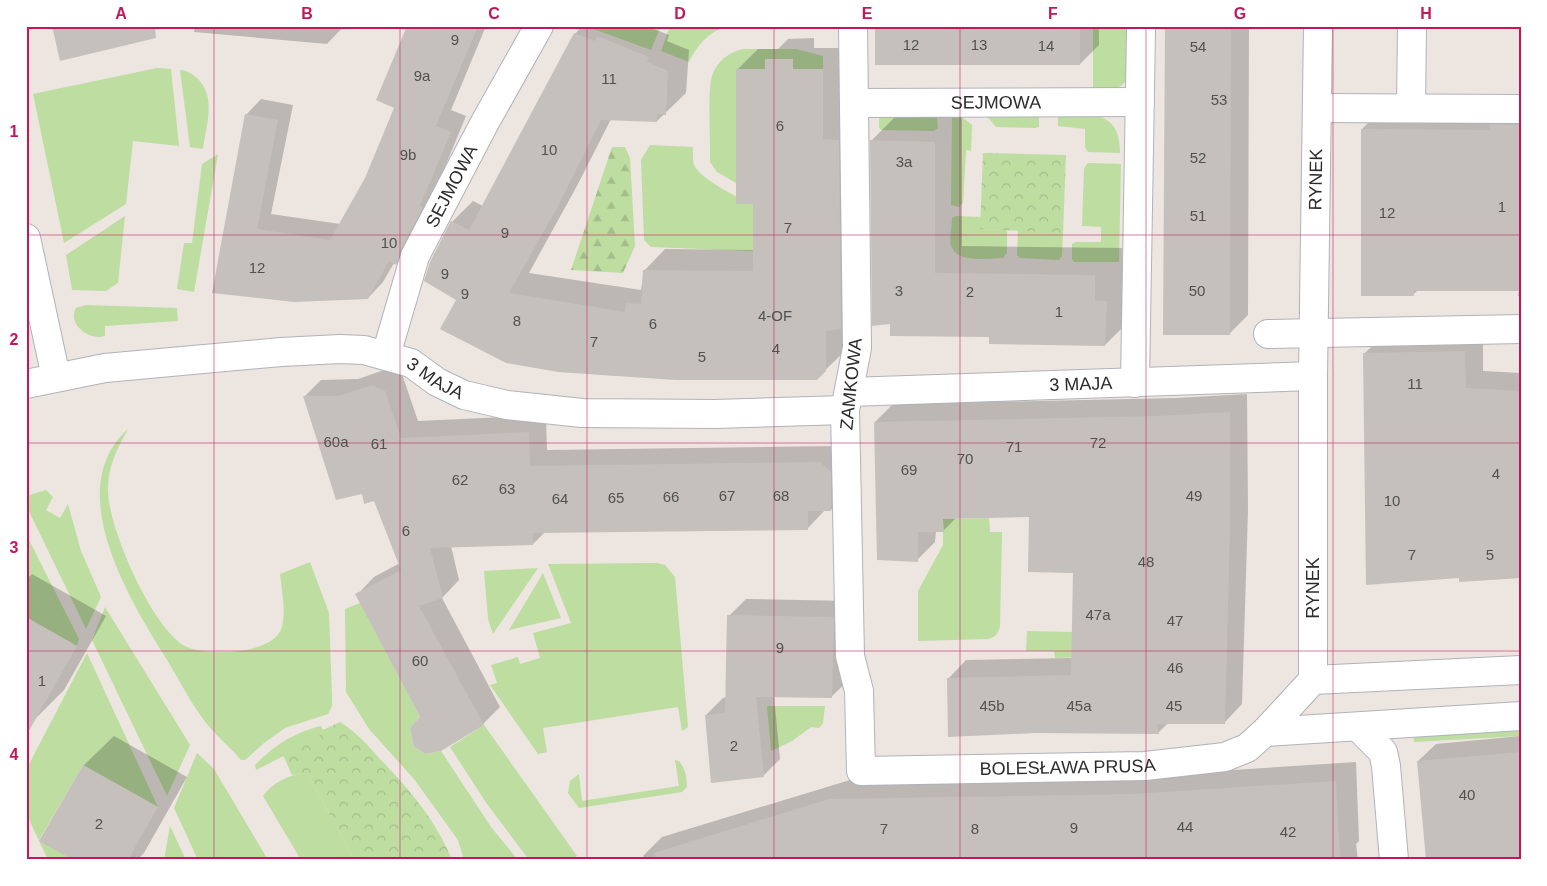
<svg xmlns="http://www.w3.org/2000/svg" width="1547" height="886" viewBox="0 0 1547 886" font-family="Helvetica,sans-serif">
	<defs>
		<pattern id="forest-firs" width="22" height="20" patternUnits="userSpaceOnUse" patternTransform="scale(1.25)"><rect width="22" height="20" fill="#bddda1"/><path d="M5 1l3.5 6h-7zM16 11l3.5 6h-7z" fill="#a3be8b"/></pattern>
		<pattern id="park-crowns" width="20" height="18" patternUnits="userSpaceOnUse" patternTransform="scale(1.25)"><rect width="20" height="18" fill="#bddda1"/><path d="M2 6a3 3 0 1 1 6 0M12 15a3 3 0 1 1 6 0" fill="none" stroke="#a3be8b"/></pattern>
	</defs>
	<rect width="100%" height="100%" fill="#ece5e0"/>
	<!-- grass -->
	<path fill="#bddda1" d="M585,26H661L651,50Z
		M670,26H726C708,33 697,45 689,62L661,51Z
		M1093,26H1132L1128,79C1118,91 1108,91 1093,90Z
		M743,49H796L823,56V69H793V59H765V69H736V183L717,172L710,162C711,141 707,93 712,76C717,61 729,52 743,49Z
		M157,68L171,69L179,146L133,141L126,204L64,243L33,94Z
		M180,70C187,70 192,74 197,78C217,97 206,125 203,149L190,147Z
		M984,113L1035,114L1039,116V127L1035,128L996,127Z
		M934,114L937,117L938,128L934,131L881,130L879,127V119L883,115Z
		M954,114H958L972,125L971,151L966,150L963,203L959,207L951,205L952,117Z
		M1062,114C1095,114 1120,112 1120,153L1088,152L1085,147V129L1058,126V117Z
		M650,145L693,147C693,153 692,161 695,167C703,180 738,198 753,204V251L651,247L644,240L641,160Z
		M218,154L194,292L177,289L184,243H192L202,164Z
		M1088,163L1121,164L1119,262H1074L1072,259V244L1076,242H1101V227L1082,226L1084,168Z
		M125,216L118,283L106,291L72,290L66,255Z
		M956,216L981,217V229L1007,230V253L1003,258C989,258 957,264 951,246C949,239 952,226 952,218Z
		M1018,230L1063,233L1062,256L1059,260L1020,258L1017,255Z
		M86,305L177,308L178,321L105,326V336C89,341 67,324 76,308Z
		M128,429C117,449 108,466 108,489C107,526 152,628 185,646C206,657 274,655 282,627C286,611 282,591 280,574L310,562L329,613L332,697V706L328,714L285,728L264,743L245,760H241C232,749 221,740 212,730C195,711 182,685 169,663C132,604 60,490 128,429Z
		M46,490L53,497L46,510L60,518L68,504L81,551L101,597L86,629L26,505V496Z
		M989,518L990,532H1002L1000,626C998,634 996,637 988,639L918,641V591L943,545V519Z
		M26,534L79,639L77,646L26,617Z
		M657,563L665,565L675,577L688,727L682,731L678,707L543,728L547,752L538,754L490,685L497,683L491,665L518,657L520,664L540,658L533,633L571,623L548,564Z
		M538,568L493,634L488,619L484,571Z
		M543,573L561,618L509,630Z
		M360,603L420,717L410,728L414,747L426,754L441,751L491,827L518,860H464L458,840L414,779L369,729L346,692L345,609Z
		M105,607L190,745L167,796L92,640Z
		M1027,631L1072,632L1083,657L1055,658L1054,651H1026Z
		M87,653L158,807L83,765L39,840L73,860H48L26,813V770Z
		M767,706H825L823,723L819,728L811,727L792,741L771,751Z
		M484,725L577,856L572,860H529L485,801L450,747Z
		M321,726L323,730L317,739L256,770L255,765C275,745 293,733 321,726Z
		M1521,729V736L1414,742L1413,734Z
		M197,753L214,769L268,860H198L174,808Z
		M675,760L679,761C685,768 687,777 687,787L682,792L579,808L568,793L570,781L579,774L582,801L679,786Z
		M302,773L309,776L354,860H301L263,796C271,784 287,776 302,773Z
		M170,826L186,860H164Z"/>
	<!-- forest -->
	<path fill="url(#forest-firs)" d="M612,147H625L630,158L635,246L623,273L571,270Z"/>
	<!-- park -->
	<path fill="url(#park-crowns)" d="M983,153L1066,155L1063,233L980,229Z
		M340,722C356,732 368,745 380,759C409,789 436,820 452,860H354L309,776L301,773L292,775L283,755L317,739L323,730Z"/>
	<!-- shadow -->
	<path fill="#0003" d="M195,26H344L327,44L194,32Z
		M409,26H486L451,110L466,116L411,249L396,264L394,263L383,282L368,298L213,292L246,115L261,99L293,105L271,214L340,224L366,179L396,107Z
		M582,26H646L669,35L667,41L689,50L686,93L657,121L611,119L578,184L529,273L641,290L644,271L665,249L754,250V202L737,70L758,49H778L788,39L814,38V48H844L847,349L816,379L619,376L558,371L457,299L452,222L473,201L483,206L575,34Z
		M876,26H1099V45L1080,64Z
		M1166,26H1249L1248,315L1229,334Z
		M1521,105V296H1518L1519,290H1418L1413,295L1362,129L1382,109Z
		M899,113L962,115V246L1122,248V273L1133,274L1132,318L1105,345L991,336L891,335L871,141Z
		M1483,334V371L1521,373V577L1365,353L1383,335Z
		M390,368L402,374L418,421L546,415L547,450L838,446L848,493L831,510H825L807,529L545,532L533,544L451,546L459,580L442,598L500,707L483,724L421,717L357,595L374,577L400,563L375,499L362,493L304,397L321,380L358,379Z
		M1247,394L1248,510L1242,704L1225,722L1168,723L1158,733L949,678L966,660L1072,658L1074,572L1030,516L957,517L943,531H936L935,542L917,560L875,422L893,404L1176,398Z
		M32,574L106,616L64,690L34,720L26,716V580Z
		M746,599L850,601L849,680L831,697L774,696L780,759L763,776L706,715L723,698L727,697L729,616Z
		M114,736L187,777L144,853L137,860H75L41,840L84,765Z
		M1521,736V860L1418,761L1436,744Z
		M1356,762L1359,841L1356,844L1358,860H647L643,856L662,837L850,780L1155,775Z"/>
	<!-- building -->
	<path fill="#c5c0bb" d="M52,26H155L156,38L60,61Z
		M407,26H478L436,126L451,132L420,206L423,207L401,249L396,265L389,261L368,299L294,302L212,293L245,114L278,120L257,229L330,240L365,178L394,108L376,100Z
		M875,26H1080V65H875Z
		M1165,26H1231L1230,335H1163Z
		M574,33L595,41L597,36L649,57L647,62L668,71L666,115L657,114V122L601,120L558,206L509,293L625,312L626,303L641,304L643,270L753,271V204H736V69H765V59H793V69H823V139L839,140L841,329L826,331V371L817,380H676L558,372L506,363L440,329L456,300L424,281L430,262L451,221L469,230Z
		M1490,124L1521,125V291H1414V296H1361V129L1490,130Z
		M870,140L935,142V273L1095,275V300L1107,301L1105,346L989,344V337L890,336V324L872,326Z
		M1465,351L1466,388L1521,391V578L1459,582V578L1366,585L1363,353Z
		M372,385L385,391L401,438L529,432L530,466L820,462L831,472V511H808V530L533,533V545L430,548L443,598L419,606L484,725L441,751L426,754L414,747L410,728L420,717L355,594L401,570L374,501L364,504L362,494L336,500L303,396H339Z
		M1230,412V529L1225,724H1157L1159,734L1036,733L948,737L947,678L1071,675L1073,573L1028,572L1029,517L943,519L944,532H918V562L877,560L874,422L1158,416Z
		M727,615L834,617L832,698L756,697L764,777L711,783L705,715L725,713Z
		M26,617L77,646L26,736Z
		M1521,752V860H1426L1417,761Z
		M83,765L158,807L128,860H73L39,841Z
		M1336,781L1340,860H655L654,853L829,799L1134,794Z"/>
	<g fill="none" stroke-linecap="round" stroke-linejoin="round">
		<defs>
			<g id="minor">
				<path id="s1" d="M853,26L857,348L845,410L850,656L859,691L861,771L1145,766L1225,757L1247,748L1265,732L1313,680V376L1318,26"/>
				<path id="s2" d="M854,103L1140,102"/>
				<path d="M1317,108L1521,109"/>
				<path d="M1411,108L1412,26"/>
				<path d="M26,238L56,377"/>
				<path d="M1268,334L1521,329"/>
				<path id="s3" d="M386,355L415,256L484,124L539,26"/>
				<path d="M1135,383L1141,30"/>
				<path id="s4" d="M26,384L105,368L281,352L340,349L364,350L411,363L437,382L464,395L507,405L582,413L715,414L845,410"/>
				<path id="s5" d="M849,392L1313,376"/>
				<path d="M1313,680L1521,670"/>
				<path d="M1358,727L1383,752L1386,766L1394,860"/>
				<path d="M1265,732L1521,716"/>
			</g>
		</defs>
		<!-- minor casing -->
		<use href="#minor" stroke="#b0b3bb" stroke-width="30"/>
		<!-- minor -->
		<use href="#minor" stroke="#fff" stroke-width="28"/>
	</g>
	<!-- grid -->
	<path fill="none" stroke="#c2185b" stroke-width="1" stroke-opacity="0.55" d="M214,26V860M400,26V860M587,26V860M774,26V860M960,26V860M1146,26V860M1333,26V860M26,235H1521M26,443H1521M26,651H1521"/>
	<g text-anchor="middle" stroke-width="4" stroke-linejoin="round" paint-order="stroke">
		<!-- number labels -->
		<g font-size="15" fill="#525150">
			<text x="455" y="45">9</text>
			<text x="911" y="50">12</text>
			<text x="979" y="50">13</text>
			<text x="1046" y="51">14</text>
			<text x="1198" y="52">54</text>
			<text x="422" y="81">9a</text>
			<text x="609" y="84">11</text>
			<text x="1219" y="105">53</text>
			<text x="780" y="131">6</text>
			<text x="549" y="155">10</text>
			<text x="408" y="160">9b</text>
			<text x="1198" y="163">52</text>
			<text x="904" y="167">3a</text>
			<text x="1502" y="212">1</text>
			<text x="1387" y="218">12</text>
			<text x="1198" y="221">51</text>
			<text x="788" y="233">7</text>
			<text x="505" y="238">9</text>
			<text x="389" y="248">10</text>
			<text x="257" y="273">12</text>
			<text x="445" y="279">9</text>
			<text x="899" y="296">3</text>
			<text x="1197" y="296">50</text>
			<text x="970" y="297">2</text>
			<text x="465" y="299">9</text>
			<text x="1059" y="317">1</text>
			<text x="775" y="321">4-OF</text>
			<text x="517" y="326">8</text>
			<text x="653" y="329">6</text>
			<text x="594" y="347">7</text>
			<text x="776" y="354">4</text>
			<text x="702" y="362">5</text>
			<text x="1415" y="389">11</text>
			<text x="336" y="447">60a</text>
			<text x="1098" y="448">72</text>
			<text x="379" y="449">61</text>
			<text x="1014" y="452">71</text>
			<text x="965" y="464">70</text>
			<text x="909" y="475">69</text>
			<text x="1496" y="479">4</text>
			<text x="460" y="485">62</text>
			<text x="507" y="494">63</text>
			<text x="727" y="501">67</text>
			<text x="781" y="501">68</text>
			<text x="1194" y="501">49</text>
			<text x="671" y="502">66</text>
			<text x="616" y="503">65</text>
			<text x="560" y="504">64</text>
			<text x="1392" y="506">10</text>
			<text x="406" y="536">6</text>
			<text x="1412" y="560">7</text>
			<text x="1490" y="560">5</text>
			<text x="1146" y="567">48</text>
			<text x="1098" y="620">47a</text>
			<text x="1175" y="626">47</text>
			<text x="780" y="653">9</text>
			<text x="420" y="666">60</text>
			<text x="1175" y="673">46</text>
			<text x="42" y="686">1</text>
			<text x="992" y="711">45b</text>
			<text x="1079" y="711">45a</text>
			<text x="1174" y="711">45</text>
			<text x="734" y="751">2</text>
			<text x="1467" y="800">40</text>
			<text x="99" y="829">2</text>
			<text x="1185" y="832">44</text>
			<text x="1074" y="833">9</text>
			<text x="884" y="834">7</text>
			<text x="975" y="834">8</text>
			<text x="1288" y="837">42</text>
		</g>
		<!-- street labels -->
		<g font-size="18" fill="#2c2c2c" stroke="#fff">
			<text dy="6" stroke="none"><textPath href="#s2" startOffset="142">SEJMOWA</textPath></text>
			<text dy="6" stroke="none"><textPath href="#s1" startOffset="1731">RYNEK</textPath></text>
			<text dy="6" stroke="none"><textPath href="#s3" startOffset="182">SEJMOWA</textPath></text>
			<text dy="6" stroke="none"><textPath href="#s4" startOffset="418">3 MAJA</textPath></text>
			<text transform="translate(851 384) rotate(-84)" y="6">ZAMKOWA</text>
			<text dy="6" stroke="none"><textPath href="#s5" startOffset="232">3 MAJA</textPath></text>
			<text transform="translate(1313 588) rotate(-90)" y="6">RYNEK</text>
			<text dy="6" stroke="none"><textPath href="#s1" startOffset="954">BOLESŁAWA PRUSA</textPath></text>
		</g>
	</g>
	<!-- border -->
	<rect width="1547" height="886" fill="none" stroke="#ffffff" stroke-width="55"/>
	<rect x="28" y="28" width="1492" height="830" fill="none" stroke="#c2185b" stroke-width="2"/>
	<g font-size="16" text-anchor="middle" font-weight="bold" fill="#c2185b">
		<text x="121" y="19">A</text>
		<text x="307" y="19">B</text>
		<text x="494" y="19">C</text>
		<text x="680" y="19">D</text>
		<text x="867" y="19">E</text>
		<text x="1053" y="19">F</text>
		<text x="1240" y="19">G</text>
		<text x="1426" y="19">H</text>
		<text x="14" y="137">1</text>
		<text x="14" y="345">2</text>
		<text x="14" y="553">3</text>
		<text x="14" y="760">4</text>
	</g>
</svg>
